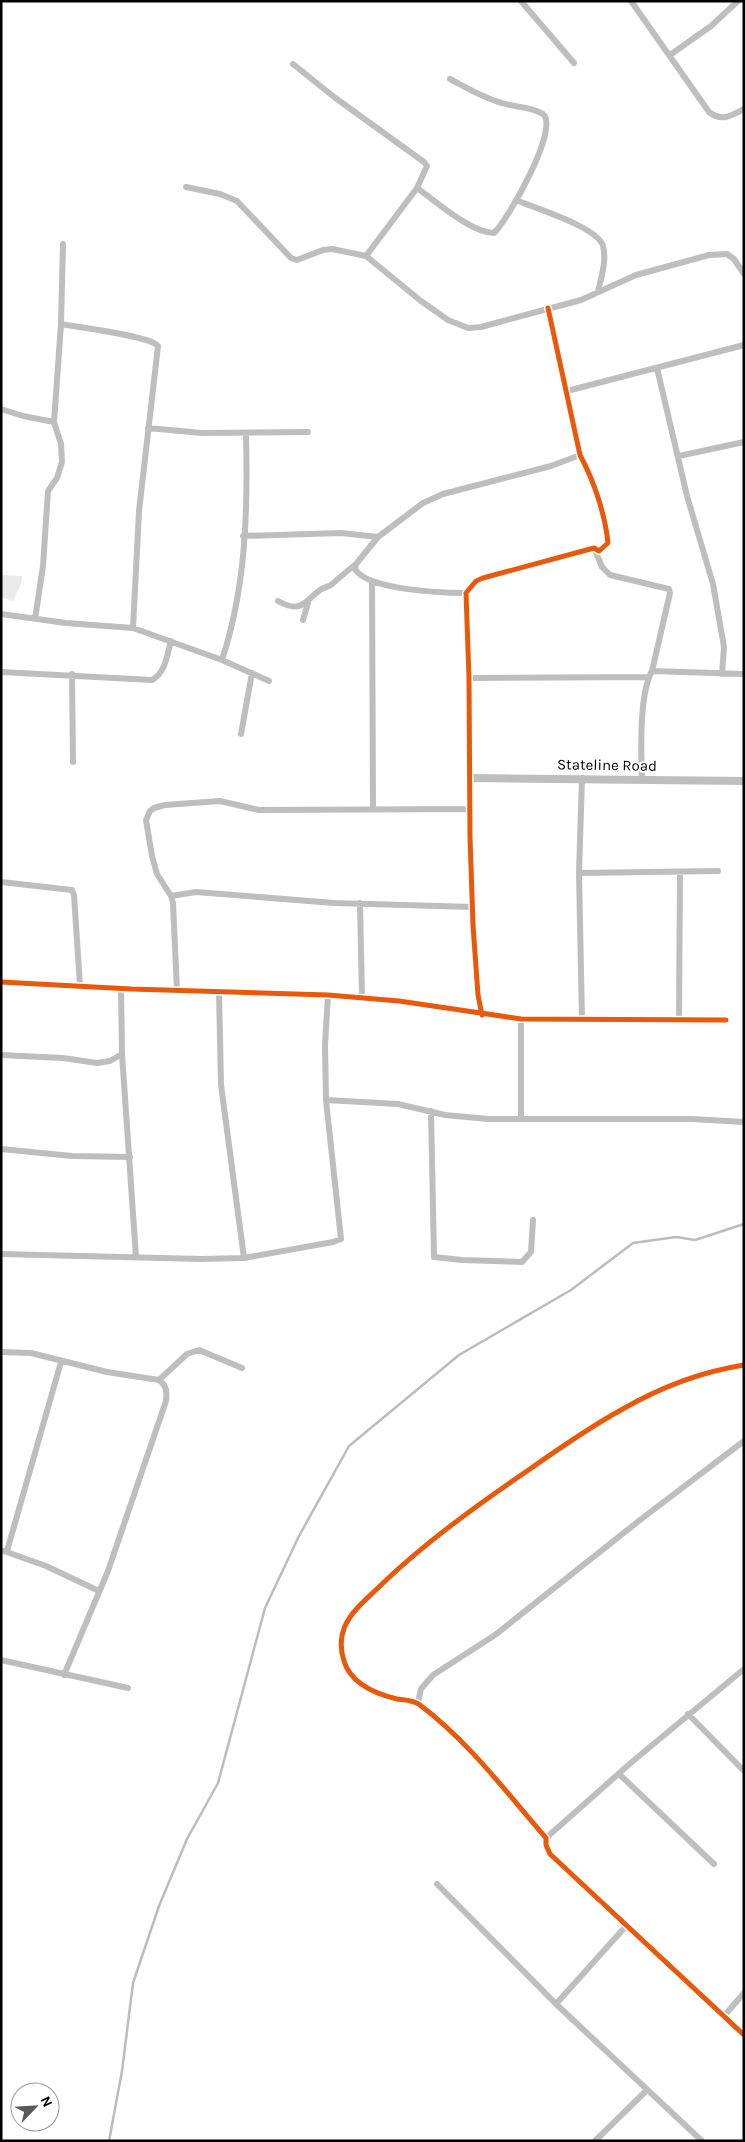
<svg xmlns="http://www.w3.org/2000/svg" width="745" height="2142" viewBox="0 0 745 2142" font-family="Karla,sans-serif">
	<rect width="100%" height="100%" fill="#fff"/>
	<!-- green -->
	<path fill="#eaeaea" d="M1,575L22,576L21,584L13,601L1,597Z"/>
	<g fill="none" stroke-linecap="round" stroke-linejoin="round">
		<!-- stream -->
		<path stroke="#bcbcbc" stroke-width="2.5" d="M109,2141L122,2071L133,1983L159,1906L187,1839L218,1783L265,1608L299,1536L349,1446L459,1355L571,1290L633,1243L676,1237L695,1240L744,1224"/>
		<!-- minor -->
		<path stroke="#bebebe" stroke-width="6" d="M521,1L574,63
			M631,1L709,112C722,122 730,116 744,109
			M670,55L711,26L738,1
			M293,64L334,97L424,162L427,166L417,188L366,256
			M186,187L220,194L237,201L291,258L297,260L323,250L332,249L366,256L421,301L448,320L468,328L481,327L581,300L636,275L709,255L727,254L734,259L744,274
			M417,188C436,201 471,233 494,233C508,220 560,128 543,114C533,107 514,107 502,103C483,98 467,88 450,79
			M516,200C534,208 598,227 603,246C607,260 601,278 598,292
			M61,324C78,327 150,336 158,346L139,511L133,628
			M657,368L687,496L713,584L724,647L722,674
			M567,391L744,345
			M1,409L23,416L54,422
			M148,428L202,433L308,432
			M679,456L744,442
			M243,536L341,533L378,537L423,503L443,494L551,466L580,455
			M378,537L356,564L355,569C367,590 442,593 466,593
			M594,548L602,567L610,575L669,589L670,593L652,671C639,694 641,752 642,779
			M372,581L373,808
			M278,601C301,614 304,602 320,590C323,588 327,587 331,585C339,578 347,571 356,564
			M1,614L66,623L133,628L222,660L269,681
			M35,619L43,566L48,491L57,478L62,462L61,444L54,422L61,324L63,244
			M303,620L308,603
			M222,660C246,587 248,510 246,434
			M652,671L744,674
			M1,672L152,680C166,673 167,654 171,641
			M72,674L73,762
			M469,678L649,677
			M241,734L252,673
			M579,873L718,871
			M1,882L72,890L74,895L80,986
			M171,896L196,892L334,903L473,907
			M360,903L362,998
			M1,982L131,989L328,995L399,1001L521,1019L726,1020
			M121,988L122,1054L136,1257
			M177,990L173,903L171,896L157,874L152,856L146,820L150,811L154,808L165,805L220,801L259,810L471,809
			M219,991L221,1085L244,1258
			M482,1015L478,995L473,925L470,837L469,678L466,593L476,581L483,578L594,548L599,551L608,543C605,514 594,481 580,455L548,308
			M521,1019V1119
			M582,1019L579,873L582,778
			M679,1020L680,872
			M1,1055L63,1058L97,1063L110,1061L122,1054
			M326,1100L398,1104L445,1115L488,1119H692L744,1122
			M431,1111L434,1257L462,1260L522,1262L531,1252L533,1220
			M1,1149L72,1156L130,1157
			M1,1254L201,1259L244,1258L333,1242L341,1239L326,1100L325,1045L328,995
			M1,1352L31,1353L107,1372L159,1380C167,1386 167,1392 166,1401L108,1571L64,1675
			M744,1365C700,1372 659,1388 621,1410C588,1428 557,1450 527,1471C476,1506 426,1542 382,1584C369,1597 352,1610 345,1626C340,1638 340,1649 344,1661C351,1684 376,1694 397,1699C404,1700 414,1700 420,1705C469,1742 506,1792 546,1838V1845L550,1854L744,2035
			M159,1380L187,1354L199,1350L242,1368
			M1,1550L46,1566L99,1591
			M7,1551L61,1362
			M1,1660L128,1688
			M418,1703L421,1689L433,1675L495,1635L640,1520L744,1441
			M688,1714L744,1771
			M619,1774L714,1864
			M546,1838L633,1761L744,1669
			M437,1884L556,2004L702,2141
			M556,2004L626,1926
			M724,2016L744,1993
			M595,2141L647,2090"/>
		<!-- tertiary -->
		<path stroke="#bebebe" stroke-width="8" d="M470,778L744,781"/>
		<defs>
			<path id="cycleway" d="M1,982L131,989L328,995L399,1001L521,1019L726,1020
				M482,1015L478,995L473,925L470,837L469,678L466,593L476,581L483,578L594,548L599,551L608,543C605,514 594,481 580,455L548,308
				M744,1365C700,1372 659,1388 621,1410C588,1428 557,1450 527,1471C476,1506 426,1542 382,1584C369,1597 352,1610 345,1626C340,1638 340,1649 344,1661C351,1684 376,1694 397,1699C404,1700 414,1700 420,1705C469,1742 506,1792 546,1838V1845L550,1854L744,2035"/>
		</defs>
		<!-- cycleway casing -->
		<use href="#cycleway" stroke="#fff" stroke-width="8"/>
		<!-- cycleway -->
		<use href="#cycleway" stroke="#e8590c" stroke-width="5"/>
	</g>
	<g text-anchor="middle" stroke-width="4" stroke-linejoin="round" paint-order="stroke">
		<!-- street labels -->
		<g font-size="15" fill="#000" stroke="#fff">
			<text transform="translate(607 765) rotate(1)" y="5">Stateline Road</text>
		</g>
	</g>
	<!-- border -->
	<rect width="745" height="2142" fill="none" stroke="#000000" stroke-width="5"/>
	<!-- north arrow -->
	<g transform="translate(35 2107) rotate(65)"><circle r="24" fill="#ffffff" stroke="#999999"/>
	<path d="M0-4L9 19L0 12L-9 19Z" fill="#595959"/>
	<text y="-8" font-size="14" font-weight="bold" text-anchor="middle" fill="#000000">N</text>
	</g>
</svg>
